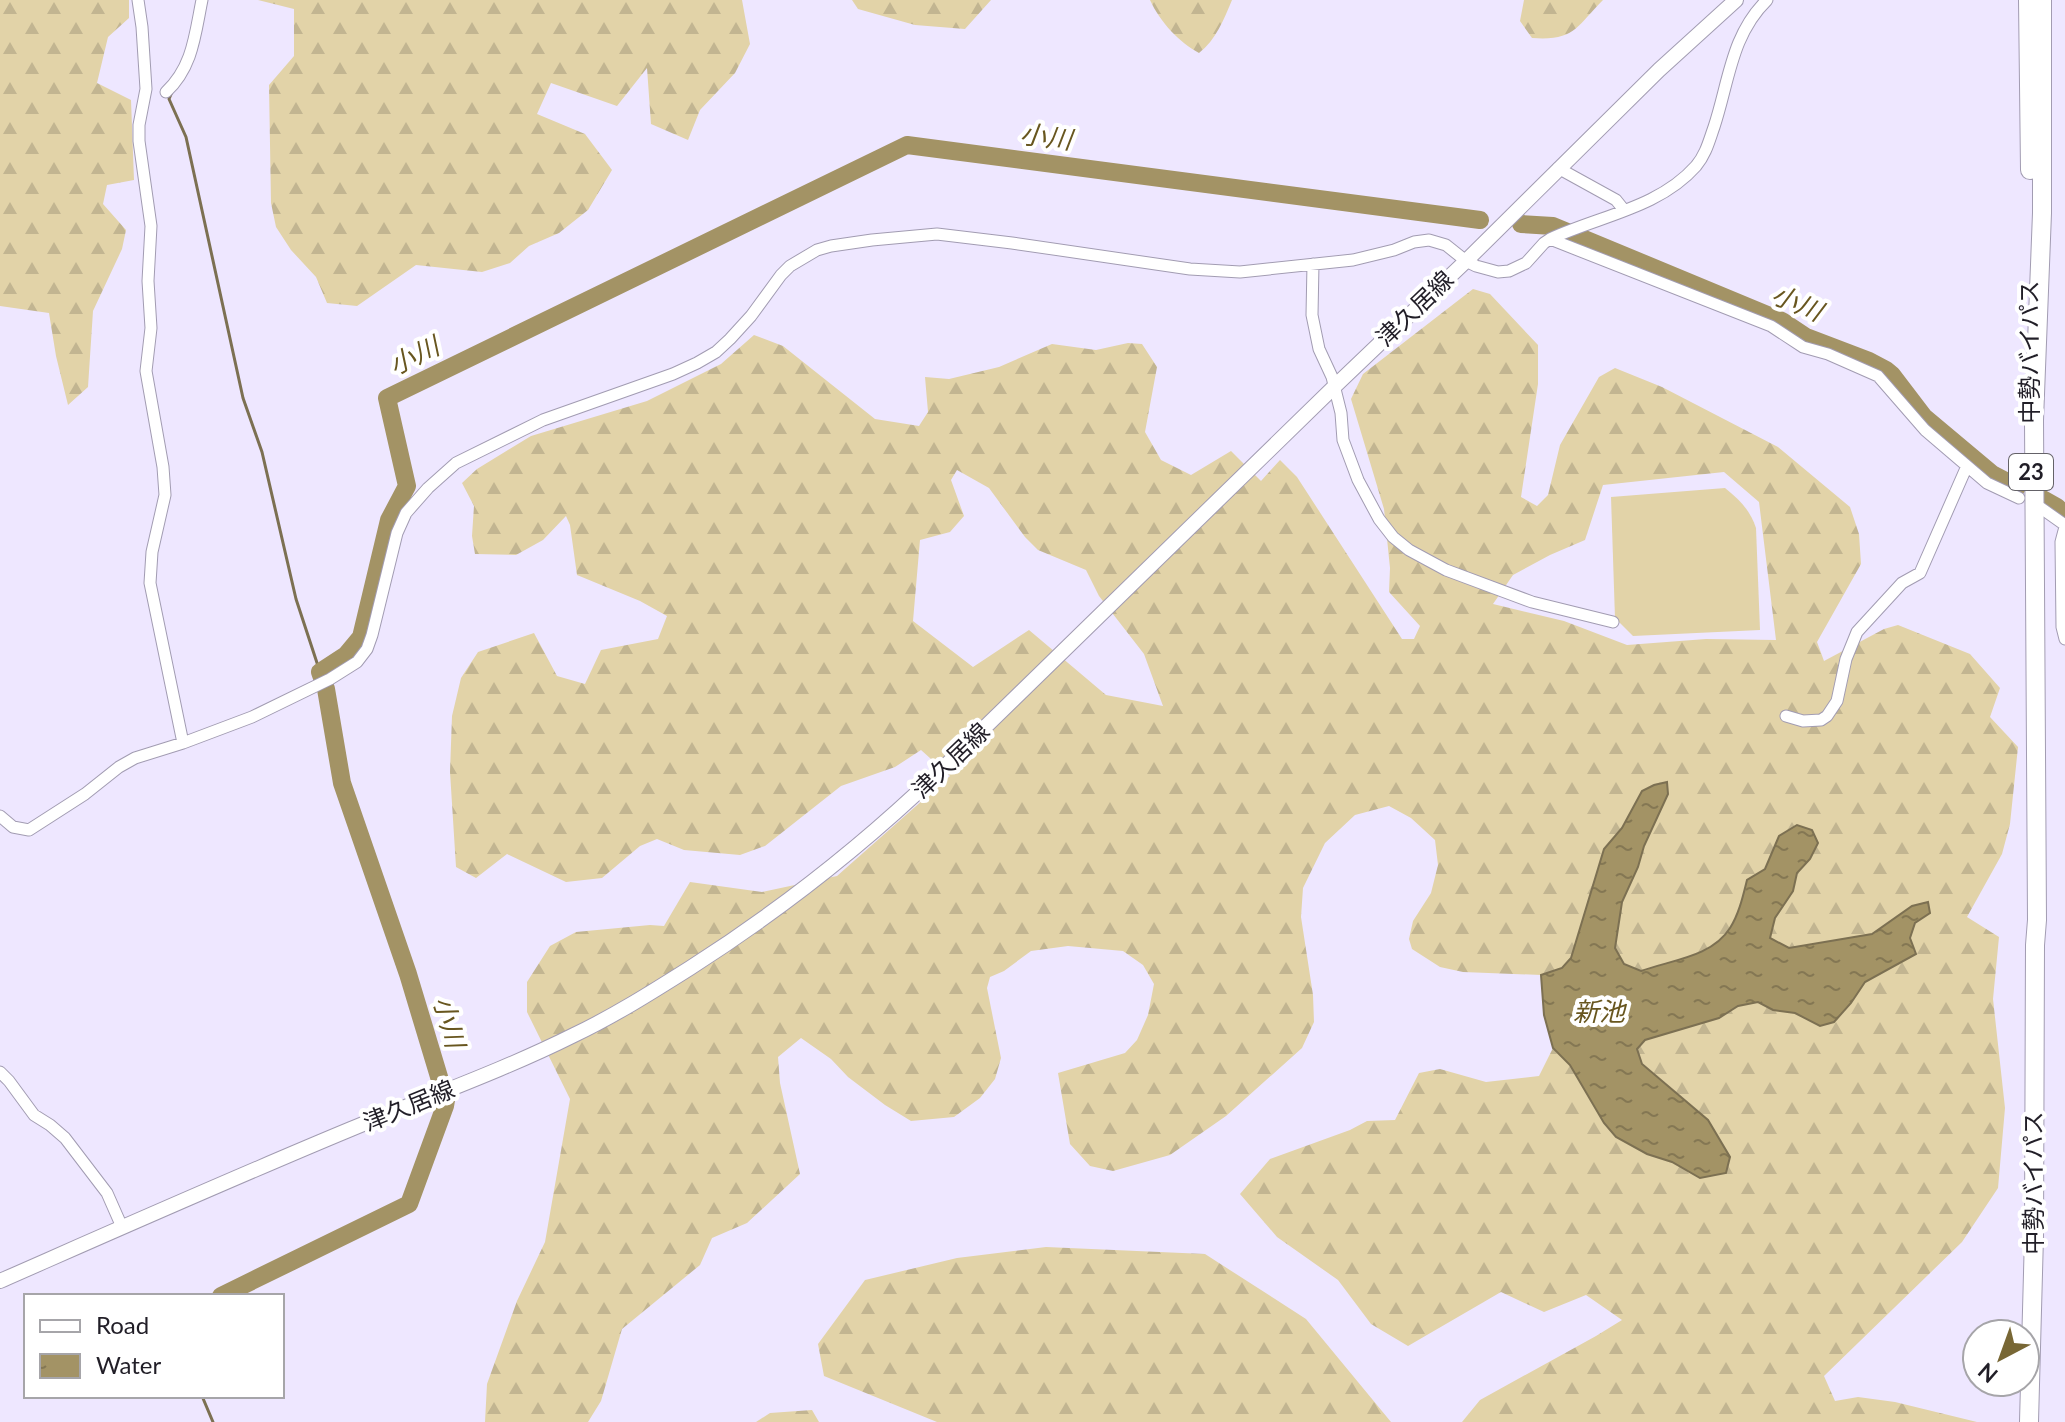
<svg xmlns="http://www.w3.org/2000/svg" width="2065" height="1422" viewBox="0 0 2065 1422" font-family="Lato,'Noto Sans JP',sans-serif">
	<defs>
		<pattern id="forest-firs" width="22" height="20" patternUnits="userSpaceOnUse" patternTransform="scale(2)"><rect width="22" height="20" fill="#e2d3a8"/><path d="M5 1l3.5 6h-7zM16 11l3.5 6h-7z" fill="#c2b591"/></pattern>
		<pattern id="water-ripples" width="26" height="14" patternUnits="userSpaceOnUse" patternTransform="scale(2)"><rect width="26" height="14" fill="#a39365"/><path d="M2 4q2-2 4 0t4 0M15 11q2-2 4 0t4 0" fill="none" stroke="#847753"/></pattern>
	</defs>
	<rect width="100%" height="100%" fill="#eee7ff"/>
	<!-- grass -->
	<path fill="#e2d3a8" d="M1725,488C1740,500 1750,510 1756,528L1760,630L1633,636L1615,618L1611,497Z"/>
	<!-- forest -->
	<path fill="url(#forest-firs)" fill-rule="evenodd" d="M0,0H129V18L108,37L97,83L131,100L134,180L107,185L103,204L126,230L122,249L93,311L88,387L68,405L56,356L49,313L0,306Z
		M258,0H742L750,44L735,73L700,110L688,140L651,124L647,68L617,106L551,83L537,114L585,134L612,170L588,210L559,233L529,246L510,263L482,272L416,265L357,306L327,303L316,277L291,250L276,227L271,203L269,85L294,56V9Z
		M852,0H991L965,29L915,25L858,9Z
		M1150,0H1232C1224,19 1216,40 1199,53C1179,42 1160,22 1150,0Z
		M1524,0H1603C1576,27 1575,41 1532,38L1520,21Z
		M1473,289L1490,294L1538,345V384L1521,497L1537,506L1548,495L1560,445L1599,377L1615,368L1662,387L1778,447L1850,507L1859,534L1861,564L1817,642L1824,661L1884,629L1898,625L1970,654L2000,688L1990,717L2018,747L2010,824L2002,854L1967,917L1999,937L1993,999L2005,1108L1998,1188L1962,1242L1824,1376L1835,1401L1858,1397L1895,1402L1977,1422H1462L1480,1400L1596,1336L1622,1320L1586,1295L1544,1312L1501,1292L1408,1346L1371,1324L1338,1280L1277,1237L1240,1194L1270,1159L1350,1130L1367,1121L1395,1120L1419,1073L1440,1069L1486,1082L1539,1076L1553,1048L1570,1065L1604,1123L1616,1137L1647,1154L1672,1162L1700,1178L1730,1157L1708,1120L1642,1064L1637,1049L1645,1040L1719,1018L1738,1006L1758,1002L1773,1010L1795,1013L1820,1026L1851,1003L1865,982L1916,954L1910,938L1915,923L1930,913L1928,902L1912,906L1872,934L1788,948L1769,938L1775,918L1793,891L1797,873L1810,859L1779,836L1765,869L1747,880C1743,896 1739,914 1730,928C1711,957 1671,960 1641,971L1624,964L1615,948L1622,902L1638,867L1644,846L1668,794L1667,783L1642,791L1622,828L1604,849L1571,958L1562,968L1541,975L1463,972L1440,967L1412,949L1409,939L1413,921L1431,893L1438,865L1435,840L1411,818L1389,806L1355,815L1325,843L1303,888L1301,917L1313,995L1314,1022L1302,1048L1226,1116L1170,1155L1113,1171L1090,1166L1070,1144L1058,1073L1125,1053L1137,1040L1148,1015L1154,984L1143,965L1123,951L1068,946L1031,951L1004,971L990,977L987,988L1001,1058L995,1079L980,1098L954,1117L911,1121L885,1105L848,1077L831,1059L801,1038L778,1057L780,1083L800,1174L747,1223L712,1238L700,1265L622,1329L601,1401L588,1422H485L487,1384L517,1301L545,1242L570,1099L527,1012V982L550,946L576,932L650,925L664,926L690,882L762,892L837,876L950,776L921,750L895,767L841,786L765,846L740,855L684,850L657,839L640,846L602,878L566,882L507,854L476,878L456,867L450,772L452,716L461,678L478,652L534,633L557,676L585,684L601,650L658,639L667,616L640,601L577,575L570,525L566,516L543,540L516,555L475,554L472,536L474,506L462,483L477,469L531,436L647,401L721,364L754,335L783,346L875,419L919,426L928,412L925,377L949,379L999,367L1052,344L1096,350L1128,343L1142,344L1157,367L1145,432L1161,460L1191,475L1231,451L1261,481L1280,460L1297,477L1402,639H1414L1420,626L1389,592L1390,568L1384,509L1351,399L1363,374ZM957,470L989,488L1025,537L1038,550L1086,570L1099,596L1144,654L1163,706L1106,695L1029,630L973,667L913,621L920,540L950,532L964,516L951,480ZM1724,472L1759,502L1776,640L1706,639L1627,645L1564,621L1493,604L1513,575L1550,555L1585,540L1603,485Z
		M1046,1247L1205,1254L1306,1319L1391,1422H937L824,1376L818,1344L865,1280L957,1258Z
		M812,1410L819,1422H756L770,1413Z"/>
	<!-- water -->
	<path fill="url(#water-ripples)" stroke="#7c7052" stroke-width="2" d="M1667,782L1668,794L1644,846L1638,867L1622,902L1615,948L1624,964L1641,971C1671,960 1712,957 1730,928C1739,914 1743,896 1747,880L1765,869L1779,836L1797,825L1812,830L1818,843L1810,859L1797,873L1793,891L1775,918L1770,938L1789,948L1872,934L1912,906L1928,902L1930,913L1915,923L1910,938L1916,954L1865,982L1851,1003L1834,1022L1820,1026L1795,1013L1773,1010L1758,1002L1738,1006L1719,1018L1645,1040L1637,1049L1642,1064L1708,1120L1730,1157L1726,1173L1700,1178L1672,1162L1647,1154L1616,1137L1604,1123L1570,1065L1553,1048L1544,1015L1541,975L1562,968L1571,958L1604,849L1622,828L1642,791L1654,785Z"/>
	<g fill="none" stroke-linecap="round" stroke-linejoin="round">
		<!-- stream -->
		<path stroke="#7c7052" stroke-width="3" d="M172,92L169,99L186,137L243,398L262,452L296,599L320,672
			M202,1396L213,1422"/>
		<!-- river -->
		<path stroke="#a39365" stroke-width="18" d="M1521,224L1553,226L1782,321L1806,337L1869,361L1886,370L1892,375L1924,417L1992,474L2017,487
			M2041,498L2057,507L2065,515
			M221,1296L409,1204L445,1106L446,1100L408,974L342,783L326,689L320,672L346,655L361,637L389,520L407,486L387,398L907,145L1480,220"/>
		<defs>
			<path id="minor" d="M138,0L142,27L146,89L139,125V141L151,226L148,281L151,328L146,371L163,467L165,495L152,552L150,583L183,743
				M166,92C193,67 195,34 202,0
				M1558,168L1616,200L1624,210
				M1550,239L1771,326L1803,347L1828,354L1878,376L1925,430L1987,483L2019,498
				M1313,264L1312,315L1319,349L1332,377L1341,413L1343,440L1358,480L1379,519L1393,537L1409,550L1446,570L1532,602L1613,622
				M2041,508L2065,525
				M2065,527L2061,542L2062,627L2065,639
				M1786,716L1803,721L1821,720L1827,716L1837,701L1846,659L1857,632L1902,583L1920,573L1967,466
				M0,816L13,827L29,830L85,794L119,767L135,758L183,743L252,717L330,679L357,662L367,649L372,635L397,533L406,513L428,488L456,463L543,420L673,374L697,363L716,352L730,339L751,316L781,275L790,266L817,250L831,246L872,240L937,234L1012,243L1190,269L1240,272L1353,260L1394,250L1414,242L1429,240L1446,245L1466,261L1476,266L1498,272L1509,271L1526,263L1544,243L1550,239C1599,216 1659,208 1696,166C1706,154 1709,141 1714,127C1729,82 1731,35 1767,0
				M0,1072L9,1081L34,1115L50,1125L65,1138L107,1193L122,1227"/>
			<path id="secondary" d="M0,1281C116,1230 233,1178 351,1129C425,1098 502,1071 574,1035C614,1016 652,992 690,968C779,911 861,847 937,774L1334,387L1466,261L1659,70L1736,0"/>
			<path id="trunk" d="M2028,0L2030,170
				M2029,1422L2034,1236L2035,945L2037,920L2034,420L2042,213V0"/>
		</defs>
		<!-- minor casing -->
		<use href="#minor" stroke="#a29cb2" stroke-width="13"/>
		<!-- secondary casing -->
		<use href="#secondary" stroke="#a29cb2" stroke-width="16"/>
		<!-- trunk casing -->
		<use href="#trunk" stroke="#a29cb2" stroke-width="20"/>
		<!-- minor -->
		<use href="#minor" stroke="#fff" stroke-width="11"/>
		<!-- secondary -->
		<use href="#secondary" stroke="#fff" stroke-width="14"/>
		<!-- trunk -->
		<use href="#trunk" stroke="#fff" stroke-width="18"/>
	</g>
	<g text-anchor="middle" stroke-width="8" stroke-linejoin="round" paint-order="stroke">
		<!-- shield labels -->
		<rect fill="#fff" stroke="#646268" stroke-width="2" x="2009" y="454" width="44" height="36" rx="6"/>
		<g font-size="22" font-weight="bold" fill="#211e27">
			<text x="2031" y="480">23</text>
		</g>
		<!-- street labels -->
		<g font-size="24" fill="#211e27" stroke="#fff">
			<text transform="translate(1415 309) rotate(-44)" y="8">津久居線</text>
			<text transform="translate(2030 352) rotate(-90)" y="8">中勢バイパス</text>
			<text transform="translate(951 761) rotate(-44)" y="8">津久居線</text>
			<text transform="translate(409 1106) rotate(-22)" y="8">津久居線</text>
			<text transform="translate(2034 1183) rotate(-90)" y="8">中勢バイパス</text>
		</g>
		<!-- water labels -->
		<g font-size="26" font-style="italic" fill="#68561f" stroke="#fff">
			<text transform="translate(1046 137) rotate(7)" y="9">小川</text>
			<text transform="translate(1797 303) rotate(23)" y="9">小川</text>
			<text transform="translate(414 356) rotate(-26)" y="9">小川</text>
			<text x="1599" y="1021">新池</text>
			<text transform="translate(449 1022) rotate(74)" y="9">小川</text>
		</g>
	</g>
	<!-- legend -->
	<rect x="24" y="1294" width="260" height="104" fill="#ffffff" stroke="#a6a5a9" stroke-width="2"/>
	<rect x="40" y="1320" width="40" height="12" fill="#ffffff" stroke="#a6a5a9" stroke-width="2"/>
	<text x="96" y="1334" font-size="24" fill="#211e27">Road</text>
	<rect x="40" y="1354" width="40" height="24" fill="url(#water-ripples)" stroke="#a6a5a9" stroke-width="2"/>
	<text x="96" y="1374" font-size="24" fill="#211e27">Water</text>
	<!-- north arrow -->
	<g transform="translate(2001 1358) rotate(221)"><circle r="38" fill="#ffffff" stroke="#a6a5a9" stroke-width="2"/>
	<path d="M0-6L14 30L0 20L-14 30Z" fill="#786735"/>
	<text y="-12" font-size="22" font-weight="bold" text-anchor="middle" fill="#211e27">N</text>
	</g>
</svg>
